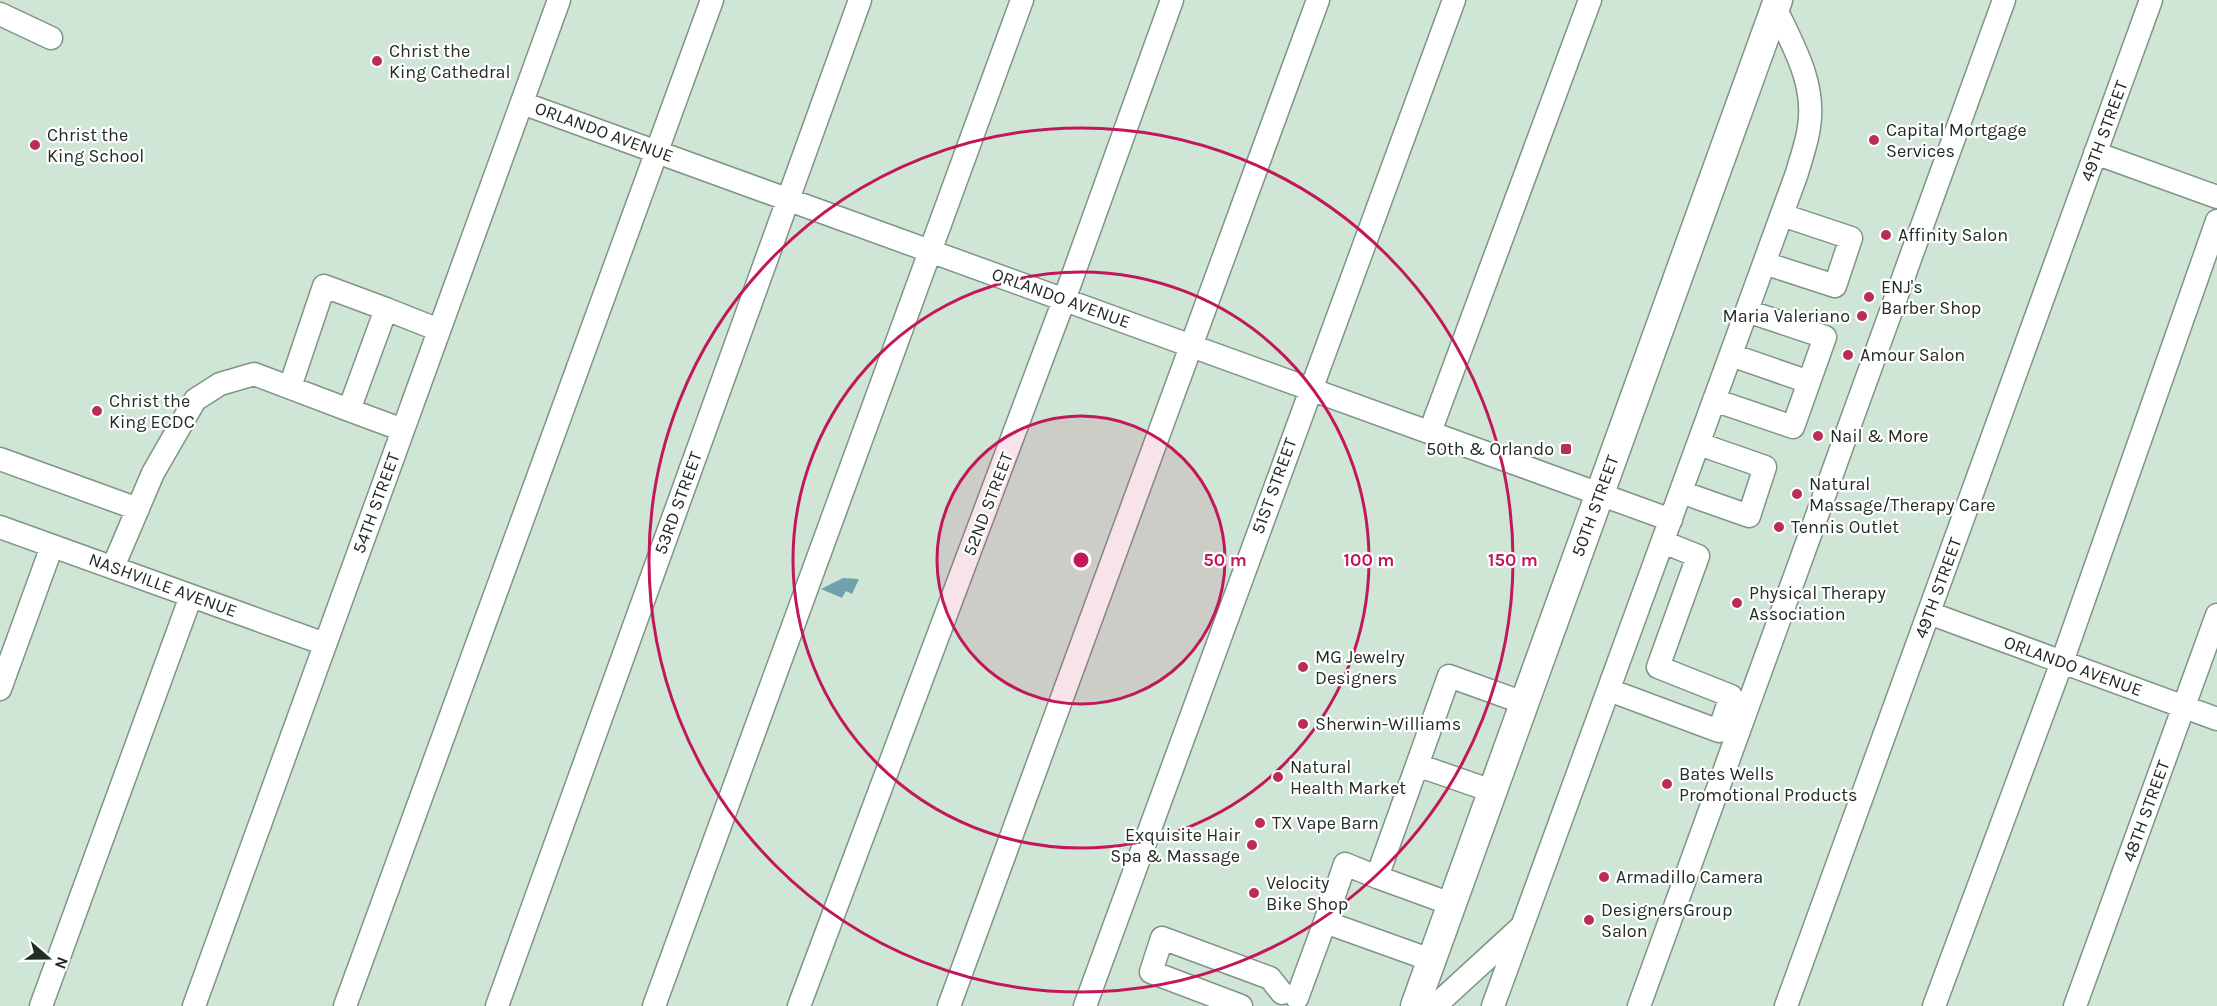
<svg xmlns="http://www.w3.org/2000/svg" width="2217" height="1006" viewBox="0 0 2217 1006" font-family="Karla,sans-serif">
	<rect width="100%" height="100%" fill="#cfe6d6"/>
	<!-- water -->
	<path fill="#70a1ac" d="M843,578L859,579L852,594L846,591L842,598L821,589Z"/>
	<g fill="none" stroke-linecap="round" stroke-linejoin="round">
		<defs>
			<path id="minor" d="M0,14L51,38
				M522,103L1671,520
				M2095,153L2217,197
				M1764,263L1835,286L1851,238L1782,215
				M386,309L439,330
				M1731,355L1809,382
				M1714,400L1793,427L1825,337L1747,311
				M349,410L403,430
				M1430,432L1590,0
				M0,459L138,509
				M1681,492L1749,516L1765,467L1699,444
				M0,527L325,644
				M113,567L153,473L195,400L220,384L254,374L349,410L386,309L324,286L290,387
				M1929,613L2217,719
				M0,689L52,546
				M1609,690L1719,731L1731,696L1658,667L1698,556L1663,542
				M1417,765L1492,791
				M1377,877L1345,864L1325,922L1431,960
				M1451,904L1377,877L1449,676L1524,703
				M1297,998L1325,922
				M41,1006L191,596
				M194,1006L559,0
				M345,1006L712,0
				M497,1006L860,0
				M654,1006L1022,0
				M799,1006L1064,300L1172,0
				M949,1006L1318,0
				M1085,1006L1454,0
				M1241,1006L1151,972L1162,938L1270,978L1282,993
				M1435,1006L1520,928
				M1493,1006L1797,173C1801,158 1807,143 1809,127C1816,83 1793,46 1775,7
				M1639,1006L2004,0
				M1786,1006L2151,0
				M1934,1006L2062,662L2217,221
				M2075,1006L2217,615"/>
			<path id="major" d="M1415,1006L1778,0"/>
		</defs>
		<!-- minor casing -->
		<use href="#minor" stroke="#7f9485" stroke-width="25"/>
		<!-- major casing -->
		<use href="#major" stroke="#7f9485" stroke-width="31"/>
		<!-- minor -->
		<use href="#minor" stroke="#fff" stroke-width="22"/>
		<!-- major -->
		<use href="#major" stroke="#fff" stroke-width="28"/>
	</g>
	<!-- distance rings -->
	<circle cx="1081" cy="560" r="144" fill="#c2185b" fill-opacity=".12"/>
	<g fill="none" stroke="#c2185b" stroke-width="3">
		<circle cx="1081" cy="560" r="144"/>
		<circle cx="1081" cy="560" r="288"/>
		<circle cx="1081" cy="560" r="432"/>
	</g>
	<!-- markers -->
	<g fill="#bb2c56" stroke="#fff" stroke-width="2">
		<circle cx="377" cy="61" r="6"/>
		<circle cx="1874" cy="140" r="6"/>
		<circle cx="35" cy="145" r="6"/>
		<circle cx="1886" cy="235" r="6"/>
		<circle cx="1869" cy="297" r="6"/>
		<circle cx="1862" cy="316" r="6"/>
		<circle cx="1848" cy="355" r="6"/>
		<circle cx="97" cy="411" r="6"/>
		<circle cx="1818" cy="436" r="6"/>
		<rect x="1560" y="443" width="12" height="12" rx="3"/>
		<circle cx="1797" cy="494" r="6"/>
		<circle cx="1779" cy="527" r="6"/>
		<circle cx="1737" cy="603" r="6"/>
		<circle cx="1303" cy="667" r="6"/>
		<circle cx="1303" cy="724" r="6"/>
		<circle cx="1278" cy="777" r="6"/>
		<circle cx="1667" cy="784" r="6"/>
		<circle cx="1260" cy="823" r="6"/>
		<circle cx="1252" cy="845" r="6"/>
		<circle cx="1604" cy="877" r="6"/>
		<circle cx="1254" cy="893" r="6"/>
		<circle cx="1589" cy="920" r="6"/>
	</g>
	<g text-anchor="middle" stroke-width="4.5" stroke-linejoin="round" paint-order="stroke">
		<!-- poi labels -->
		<g font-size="18" fill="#222b25" stroke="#fff" text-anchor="start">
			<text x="389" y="57">Christ the<tspan x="389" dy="21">King Cathedral</tspan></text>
			<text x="1886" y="136">Capital Mortgage<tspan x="1886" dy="21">Services</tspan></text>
			<text x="47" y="141">Christ the<tspan x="47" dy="21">King School</tspan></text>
			<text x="1898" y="241">Affinity Salon</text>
			<text x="1881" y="293">ENJ's<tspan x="1881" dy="21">Barber Shop</tspan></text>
			<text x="1850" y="322" text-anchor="end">Maria Valeriano</text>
			<text x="1860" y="361">Amour Salon</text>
			<text x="109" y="407">Christ the<tspan x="109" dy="21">King ECDC</tspan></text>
			<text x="1830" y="442">Nail &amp; More</text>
			<text x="1554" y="455" text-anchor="end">50th &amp; Orlando</text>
			<text x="1809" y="490">Natural<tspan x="1809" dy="21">Massage/Therapy Care</tspan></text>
			<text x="1791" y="533">Tennis Outlet</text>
			<text x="1749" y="599">Physical Therapy<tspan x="1749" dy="21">Association</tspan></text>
			<text x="1315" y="663">MG Jewelry<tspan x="1315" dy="21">Designers</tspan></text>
			<text x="1315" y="730">Sherwin-Williams</text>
			<text x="1290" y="773">Natural<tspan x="1290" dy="21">Health Market</tspan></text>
			<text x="1679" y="780">Bates Wells<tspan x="1679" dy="21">Promotional Products</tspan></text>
			<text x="1272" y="829">TX Vape Barn</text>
			<text x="1240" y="841" text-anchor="end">Exquisite Hair<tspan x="1240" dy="21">Spa &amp; Massage</tspan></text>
			<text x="1616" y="883">Armadillo Camera</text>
			<text x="1266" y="889">Velocity<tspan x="1266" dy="21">Bike Shop</tspan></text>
			<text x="1601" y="916">DesignersGroup<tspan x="1601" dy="21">Salon</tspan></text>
		</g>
		<!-- street labels -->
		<g font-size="18" fill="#222b25" stroke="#fff">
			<text transform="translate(2104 131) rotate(-70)" y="6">49TH STREET</text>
			<text transform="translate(604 132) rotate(20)" y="6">ORLANDO AVENUE</text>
			<text transform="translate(1061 298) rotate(20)" y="6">ORLANDO AVENUE</text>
			<text transform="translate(1274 486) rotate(-70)" y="6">51ST STREET</text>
			<text transform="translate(376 503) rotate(-70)" y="6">54TH STREET</text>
			<text transform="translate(678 503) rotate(-70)" y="6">53RD STREET</text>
			<text transform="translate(988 504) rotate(-69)" y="6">52ND STREET</text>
			<text transform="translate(1595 506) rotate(-70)" y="6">50TH STREET</text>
			<text transform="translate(163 585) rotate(20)" y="6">NASHVILLE AVENUE</text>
			<text transform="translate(1938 588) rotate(-70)" y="6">49TH STREET</text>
			<text transform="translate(2073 666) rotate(20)" y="6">ORLANDO AVENUE</text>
			<text transform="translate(2146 811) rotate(-70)" y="6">48TH STREET</text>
		</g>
	</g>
	<circle cx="1081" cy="560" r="9" fill="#c2185b" stroke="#fff" stroke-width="3"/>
	<g font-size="18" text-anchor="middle" font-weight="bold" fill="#c2185b" stroke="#fff" stroke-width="4.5" stroke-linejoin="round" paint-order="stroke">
		<text x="1225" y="566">50 m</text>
		<text x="1369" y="566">100 m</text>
		<text x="1513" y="566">150 m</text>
	</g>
	<!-- north arrow -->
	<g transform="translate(48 958) rotate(110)" stroke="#ffffff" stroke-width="4.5" paint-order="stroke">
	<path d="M0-4.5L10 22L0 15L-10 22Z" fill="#222b25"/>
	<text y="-9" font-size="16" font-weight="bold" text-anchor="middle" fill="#222b25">N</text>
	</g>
</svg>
